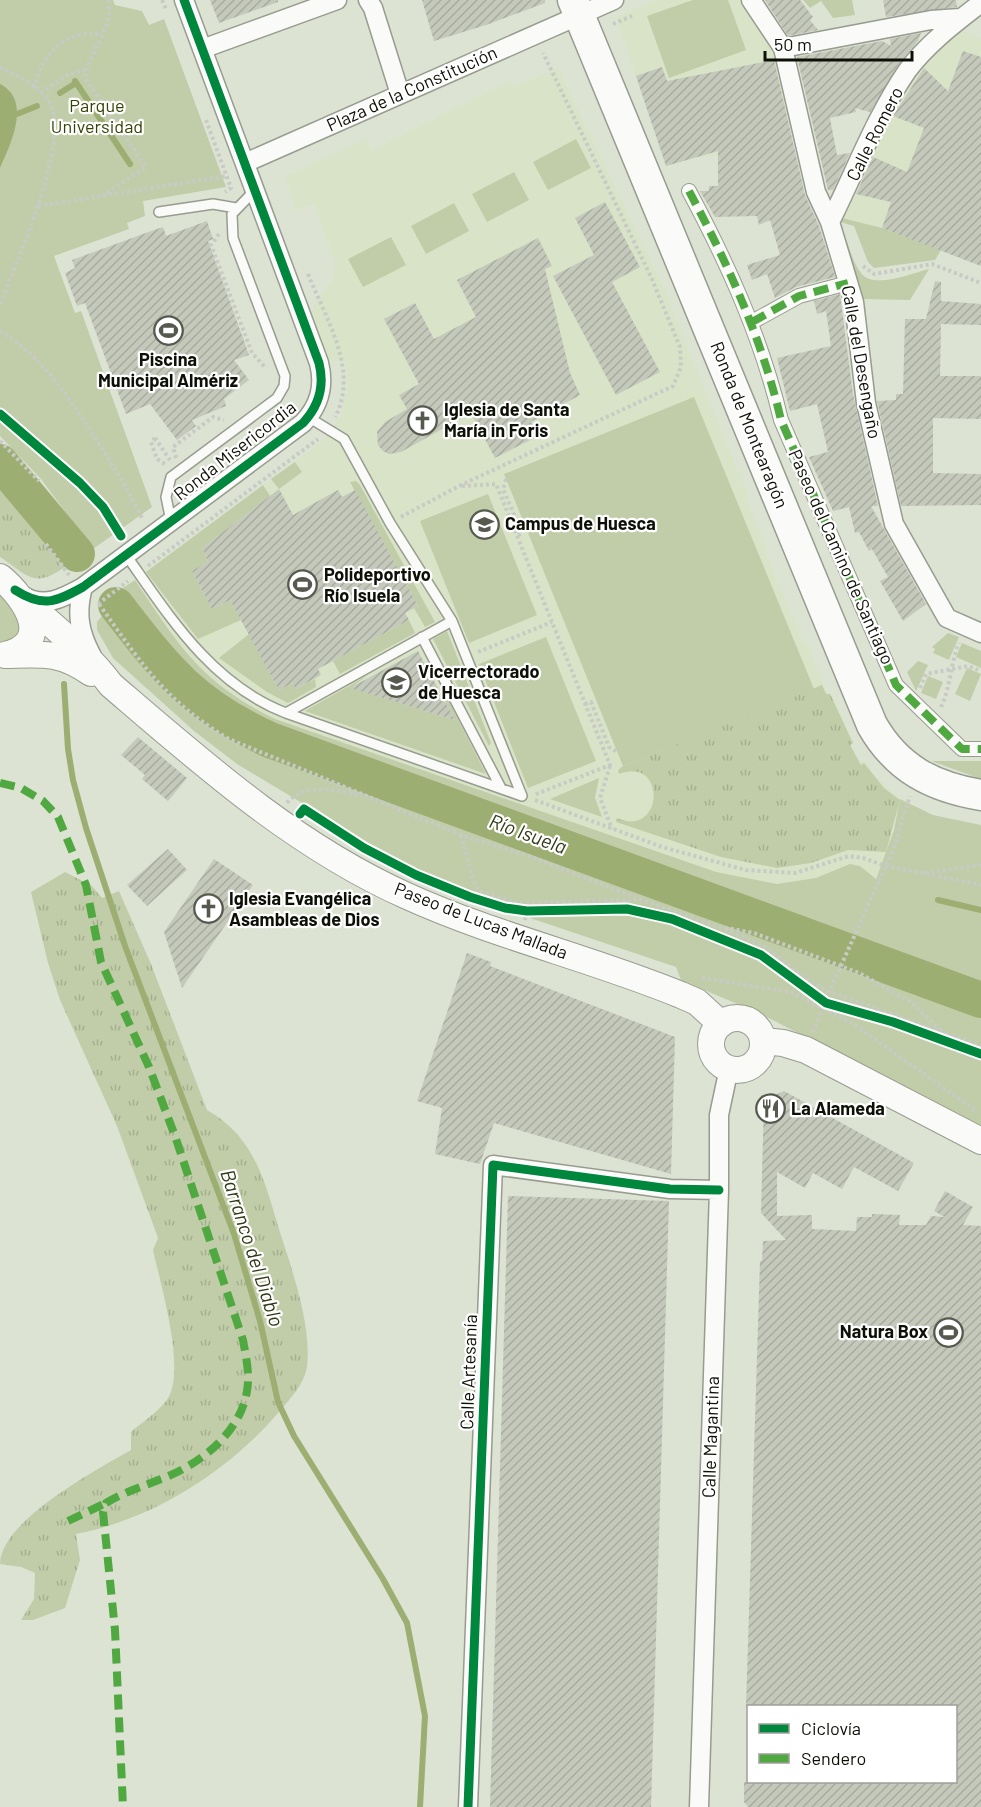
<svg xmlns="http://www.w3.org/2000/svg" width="981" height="1807" viewBox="0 0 981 1807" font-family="Barlow,sans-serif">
	<defs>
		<pattern id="grass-tufts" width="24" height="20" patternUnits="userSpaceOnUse" patternTransform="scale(1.5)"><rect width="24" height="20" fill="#c1cda8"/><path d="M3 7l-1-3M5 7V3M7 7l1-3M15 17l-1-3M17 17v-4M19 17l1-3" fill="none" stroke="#a5af8f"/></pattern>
		<pattern id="building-hatch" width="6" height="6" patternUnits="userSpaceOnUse" patternTransform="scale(1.5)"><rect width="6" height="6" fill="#c4c9bb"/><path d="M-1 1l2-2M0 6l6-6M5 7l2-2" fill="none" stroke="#a7ac9f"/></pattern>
	</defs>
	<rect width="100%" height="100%" fill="#dde3d3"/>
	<!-- built -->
	<path fill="#d9e3c7" d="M656,0H742L780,59L796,131L772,138L721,173L717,156L698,157L666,167L616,17Z
		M959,29L981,39V266L882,228L838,217L901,93Z
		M558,68L663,287L749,498L746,500L767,548L764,550L805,646H809L827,693H831L854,744L851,746L861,763L865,761L873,774L900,799L886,852L850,938L278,731L246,717L218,701L168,654L123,588L316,446L326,437L341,414L348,387L346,362L328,360L311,314L316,300L334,280L335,262L314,204L296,210L286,177L366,138L371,151L510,81L514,87Z"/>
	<!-- grass -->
	<path fill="url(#grass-tufts)" d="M0,482L66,566C34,590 28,575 0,557Z
		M822,685L826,694H830L853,743L850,745L861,765L864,763L884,788L900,800L886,852L848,850L811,863L777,868L721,857L616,822L617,818C664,839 667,755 619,774L618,770L623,766Z
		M65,872L92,886L102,898L119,891L151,964L207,1110C253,1136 264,1178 278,1226C291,1267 312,1324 307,1367C304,1385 290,1399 278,1413C229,1471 152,1520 76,1534L80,1560L65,1608L33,1620H21L34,1599L35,1573L21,1567L0,1564C0,1521 98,1469 131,1450V1432C142,1422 157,1413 166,1401C188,1374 160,1283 153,1250L158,1238L117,1126L60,1000L48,963L31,892Z"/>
	<!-- green -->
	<path fill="#c1cda8" d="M0,0H113L115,5L142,11L149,25L164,19L226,187L143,201L145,216L127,223L129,229L54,256L75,313L81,311L152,507L93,549L41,479L0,436Z
		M693,0H728L746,50L669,78L647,16Z
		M803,0H852L855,15L833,18L821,1L810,8Z
		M576,139L591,168L548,190L533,162Z
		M514,172L529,200L487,222L472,194Z
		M454,203L469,231L426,254L411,226Z
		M838,217L882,228L941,250L935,260L874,268L868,262L854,226L840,222Z
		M844,234C849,246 853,263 861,273C874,290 912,273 929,269L910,300L862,299Z
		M391,237L406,265L363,287L348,259Z
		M694,397L814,689L623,766L504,474Z
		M295,462L302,472L279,489L271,479Z
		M356,481L360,485L435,622L425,627L414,608L418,606L350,482Z
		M263,485L270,496L202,548L208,561L192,571L212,609L230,600L241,620L198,639L146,572Z
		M488,494L537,615L469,643L420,521Z
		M135,580C180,647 200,682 275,719L716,872L777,884L816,878L850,864L860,866L876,879L894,830L900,799L933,815L981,825V1128L763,1015L681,980L676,967L530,918L507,905L418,869L367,842L237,764L194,731L113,658L97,630V622L107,610C157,682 183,715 265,752L839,961L849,939L278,731C258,722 237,714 219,702C177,673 151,629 123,588Z
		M0,591L22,621L18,637L0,645Z
		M409,620L415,633L340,674L333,661Z
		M447,631L491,743L489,746L433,639Z
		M948,633L959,637L949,660L933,653L935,649L932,647Z
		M249,634L279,690L292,683L296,689L315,679L316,687L288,703L267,692L219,658Z
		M546,637L596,761L528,788L479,664Z
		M962,643L981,651V668L956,657Z
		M918,661L928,665L916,691L907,672Z
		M967,668L981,674L970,701L955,694Z
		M368,675L351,688L455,720L443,697L446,696L486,774L305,711Z
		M928,676L943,682L936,699L921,693Z
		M931,761H981V779Z
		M599,778L595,798L602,817L550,799Z"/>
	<!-- water -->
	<path fill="#9dae72" d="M0,84C32,100 11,144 0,168Z"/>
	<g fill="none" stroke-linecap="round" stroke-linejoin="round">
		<!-- stream -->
		<path stroke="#9dae72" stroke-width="6" d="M75,81L130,164
			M60,93L76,83
			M17,114L37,106
			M64,684L68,749L73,780L86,828L125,946L234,1234L260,1321L278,1402L294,1436L383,1579L407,1623L425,1716L420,1807
			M938,900L981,910"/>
		<!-- river -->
		<path stroke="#9dae72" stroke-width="36" d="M0,462L77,554
			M116,605C166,670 193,705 270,740L981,1000"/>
	</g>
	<!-- building -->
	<path fill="url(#building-hatch)" d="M210,0H278V2L219,23Z
		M422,0H545V3L486,25L434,41Z
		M765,0H800L813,17L810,20L818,30L788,36Z
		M883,0H956L957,7L886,17Z
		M921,33L918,41L898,65L870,112L855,108L856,112L830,118L837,155L850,153L833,190H828L797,57L882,41L891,46L890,39Z
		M963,51L981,57V266L882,228L891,202L856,194L873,157L907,172L924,128L893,116L924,68L948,91Z
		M774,60L805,195L819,226L835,277L796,287L775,298L767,274L752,280L747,265L780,255L770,220L759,225L757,216L715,217L700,191H709V186H718V151L666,166L636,76L662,67L667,81Z
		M605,202L640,267L612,282L660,372L616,395L553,276L594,255L575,218Z
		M207,221L213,239L208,241L249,355L234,360L249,380L224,399L226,406L192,420L196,426L177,440L150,404L126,414L85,303L77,306L65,273L75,268L72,260L154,230L163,227L166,236Z
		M538,238L552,266L545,269L570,373L580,395L531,422L538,436L495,458L471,413L401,452L389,454L383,451L378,445L377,432L385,422L407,409L399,395L419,384L384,319L415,303L434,339L476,317L457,280Z
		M935,281L941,282V301L981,304V325L941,324L940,376H981V419L933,418V473L981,474V505L901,506L877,401L896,400V394H903L905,319H926Z
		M840,294L853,394L878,506H871L926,604L903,621L880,581L888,577L872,549L869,551L859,532L855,533L849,507L833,511L809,457L828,452L817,404L790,411L777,358L831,346L826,311L817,314L814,301Z
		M279,489L293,515L338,490L342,497L355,490L418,606L405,613L409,620L318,669L321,675L296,689L292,683L279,690L230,600L212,609L192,571L208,561L202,548Z
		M418,651L427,668L455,720L350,688Z
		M138,737L187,778L168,801L142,779L145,775L121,755Z
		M168,849L187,870L147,906L127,885Z
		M214,859L253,885L182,988L164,932Z
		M467,953L491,962L490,966L675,1037L671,1174L494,1123L480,1164L435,1154L442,1108L417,1101Z
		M784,1091L914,1163L898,1191L854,1167L842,1189L813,1173L805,1188L777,1172V1216L812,1215V1229L856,1231L857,1217H872V1214L900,1215L899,1225H926L931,1216L945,1217L934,1211L945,1191L973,1207L963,1225L981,1226V1807H748L744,1802V1782H956V1707H746L760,1261H762L763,1241L786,1240L761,1213L764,1100Z
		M508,1196L669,1201L651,1807H490Z"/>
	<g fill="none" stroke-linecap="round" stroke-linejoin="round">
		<defs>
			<path id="service" d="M159,212L213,204L236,208
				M308,417L344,439L390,523L452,621L522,796
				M171,521L166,497L171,477L277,398L284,386L285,376L233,238L232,214L255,190
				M126,555C170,617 211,684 286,713L522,796
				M422,637L501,788
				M286,713L452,621"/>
			<path id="pedestrian" d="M689,191C728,264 762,339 781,420L896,685L962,749H981
				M752,322L799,296L848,283"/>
			<path id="minor" d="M368,0L373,8L400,94
				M751,0L783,48L816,192L830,222L854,302L866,403L894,524L947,618L981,633
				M783,48L931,20L960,18
				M202,49L337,0
				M245,163L614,0
				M830,222C855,172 875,118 907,71C927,44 955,23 981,3
				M83,587C76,613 79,632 92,656
				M22,595C44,609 63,598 83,587L303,423C319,406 325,387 319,363L184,0
				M468,1807L493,1165L670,1189L719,1190
				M699,1807L719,1190V1115L729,1068"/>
			<path id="secondary" d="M0,577C26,598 55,643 5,655
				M22,599C53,626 86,652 111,685C202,763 295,846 407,896C495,936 591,958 681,995L697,1002L721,1024
				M6,655C42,654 60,651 91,673
				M711 1044a26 26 0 1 1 52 0a26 26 0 1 1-52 0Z
				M763,1041L783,1043L806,1050L981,1141"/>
			<path id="primary" d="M573,0L872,725C897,769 933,787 981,795"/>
		</defs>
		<!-- service casing -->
		<use href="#service" stroke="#979c8f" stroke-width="12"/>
		<!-- pedestrian casing -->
		<use href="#pedestrian" stroke="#979c8f" stroke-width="16"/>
		<!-- minor casing -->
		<use href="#minor" stroke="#979c8f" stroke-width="21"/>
		<!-- secondary casing -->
		<use href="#secondary" stroke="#979c8f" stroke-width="28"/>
		<!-- primary casing -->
		<use href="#primary" stroke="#979c8f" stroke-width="33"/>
		<!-- path -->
		<path stroke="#c8cac5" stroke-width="4" stroke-dasharray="3 3" stroke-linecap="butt" d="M162,0L166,9
			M613,24L632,16
			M0,67C16,76 44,87 51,105C69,147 16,262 0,305
			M34,88C42,54 64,30 101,34
			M41,93L67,75L86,69
			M206,120L231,188L225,192
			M102,196L146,167L85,78C88,53 115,26 108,0
			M38,206L227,176
			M219,234L211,245L252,353L265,367
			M863,266L874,274L932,264L981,283
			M308,274C325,317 360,371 335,417
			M0,331C42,356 65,393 92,433C110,461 128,489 143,520
			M155,438L151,442L157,459L166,465
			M155,438L170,460
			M0,441L39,481
			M176,458L173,447L213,417L224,420
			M506,479L503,489L522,533L517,536
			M462,486L496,484L610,765L534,795
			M401,517L459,486L673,386L681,367L680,347L651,277L543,53
			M46,544L69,575
			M148,566L318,439
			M98,604L128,581
			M99,604C141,663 165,701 229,739L461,835L526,855L640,899L716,926L754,933L859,973L909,1001L945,1034
			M478,652L552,622
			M920,688L926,674L968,666L981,671
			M585,704L591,702L609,747L617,752
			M941,707C951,686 950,664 959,643
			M610,766L600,798L612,829
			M535,800L662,847L746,870L795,873L849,856L863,858L886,866L981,885
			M287,803C304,782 338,790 361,796
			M461,835L474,882L479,891L518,903L636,900
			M925,873L981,865
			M879,881L892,854L910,796
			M525,920L529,903
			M725,929L765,947L803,977L830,992L981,1046
			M702,978L791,992L852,1023L978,1112
			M813,1032L831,988"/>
		<!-- service -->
		<use href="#service" stroke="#fafbf8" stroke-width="9"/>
		<!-- pedestrian -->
		<use href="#pedestrian" stroke="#fafbf8" stroke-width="14"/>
		<!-- minor -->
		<use href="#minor" stroke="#fafbf8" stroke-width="18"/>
		<!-- secondary -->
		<use href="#secondary" stroke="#fafbf8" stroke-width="26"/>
		<!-- primary -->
		<use href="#primary" stroke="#fafbf8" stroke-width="30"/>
		<!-- path-bridge -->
		<path stroke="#c8cac5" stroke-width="4" stroke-dasharray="3 3" stroke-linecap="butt" d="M831,988L879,881"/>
		<!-- quiet -->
		<path stroke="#50a840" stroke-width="8" stroke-dasharray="15 8" stroke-linecap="butt" d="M689,191C728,264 762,339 781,420L896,685L962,749H981
			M752,322L799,296L848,283
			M0,783L21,788L43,801L58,817L86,885L101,962L149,1067L175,1136L243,1340C246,1357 250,1374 247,1391C240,1434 199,1465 161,1479C142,1487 124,1492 106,1503L103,1512L115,1630L123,1807
			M68,1521L106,1503"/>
		<defs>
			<path id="cycleway" d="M0,414L80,483L103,507L121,536
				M15,590C43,608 56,602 83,587L303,423C319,406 325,387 319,363L184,0
				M300,814L304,809L364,848L416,875L470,897L505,908L527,911L627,909L672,919L761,955L826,1003L893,1022L981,1054
				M468,1807L493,1165L670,1189L719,1190"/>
		</defs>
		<!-- cycleway casing -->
		<use href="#cycleway" stroke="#fff" stroke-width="13"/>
		<!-- cycleway -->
		<use href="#cycleway" stroke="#00873e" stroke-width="9"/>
	</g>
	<!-- icons -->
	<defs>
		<symbol id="stadium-ring" viewBox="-11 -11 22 22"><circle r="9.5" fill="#fff" stroke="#565a4e" stroke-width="1.5"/><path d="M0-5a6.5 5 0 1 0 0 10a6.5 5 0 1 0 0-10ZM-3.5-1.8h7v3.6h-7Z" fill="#565a4e"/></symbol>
		<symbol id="church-ring" viewBox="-11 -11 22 22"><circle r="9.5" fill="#fff" stroke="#565a4e" stroke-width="1.5"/><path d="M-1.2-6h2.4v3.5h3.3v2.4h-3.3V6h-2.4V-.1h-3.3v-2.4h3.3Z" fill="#565a4e"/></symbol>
		<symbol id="university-ring" viewBox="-11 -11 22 22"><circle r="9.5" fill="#fff" stroke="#565a4e" stroke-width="1.5"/><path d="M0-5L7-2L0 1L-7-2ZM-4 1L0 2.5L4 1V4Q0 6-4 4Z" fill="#565a4e"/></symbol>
		<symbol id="restaurant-ring" viewBox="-11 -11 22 22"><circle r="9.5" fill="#fff" stroke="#565a4e" stroke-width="1.5"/><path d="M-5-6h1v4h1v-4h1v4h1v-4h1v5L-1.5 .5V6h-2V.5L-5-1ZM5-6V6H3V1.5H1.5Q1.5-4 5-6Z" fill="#565a4e"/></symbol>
	</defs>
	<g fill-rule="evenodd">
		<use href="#stadium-ring" x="152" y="314" width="33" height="33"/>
		<use href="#church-ring" x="406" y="404" width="33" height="33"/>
		<use href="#university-ring" x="468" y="508" width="33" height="33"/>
		<use href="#stadium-ring" x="286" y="568" width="33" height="33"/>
		<use href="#university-ring" x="380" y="666" width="33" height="33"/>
		<use href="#church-ring" x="192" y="892" width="33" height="33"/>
		<use href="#restaurant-ring" x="754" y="1092" width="33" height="33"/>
		<use href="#stadium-ring" x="932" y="1316" width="33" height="33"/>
	</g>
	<g text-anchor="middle" stroke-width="4.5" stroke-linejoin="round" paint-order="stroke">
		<!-- street labels -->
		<g font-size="18" fill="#0d1006" stroke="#fff">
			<text transform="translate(412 89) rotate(-24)" y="6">Plaza de la Constitución</text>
			<text transform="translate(875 134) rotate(-63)" y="6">Calle Romero</text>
			<text transform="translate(861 362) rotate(80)" y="6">Calle del Desengaño</text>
			<text transform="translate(749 425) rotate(68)" y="6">Ronda de Montearagón</text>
			<text transform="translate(235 451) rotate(-38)" y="6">Ronda Misericordia</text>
			<text transform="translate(841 557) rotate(66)" y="6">Paseo del Camino de Santiago</text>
			<text transform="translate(481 921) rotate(21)" y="6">Paseo de Lucas Mallada</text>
			<text transform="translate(469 1372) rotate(-88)" y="6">Calle Artesanía</text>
			<text transform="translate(711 1437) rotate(-88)" y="6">Calle Magantina</text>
		</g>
		<!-- park labels -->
		<g font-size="18" fill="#354405" stroke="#fff">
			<text x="97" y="112">Parque<tspan x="97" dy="21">Universidad</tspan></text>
		</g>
		<!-- poi labels -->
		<g font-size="18" font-weight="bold" fill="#0d1006" stroke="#fff" text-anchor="start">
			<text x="168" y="366" text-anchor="middle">Piscina<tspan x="168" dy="21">Municipal Almériz</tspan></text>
			<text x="444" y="416">Iglesia de Santa<tspan x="444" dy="21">María in Foris</tspan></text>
			<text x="505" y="530">Campus de Huesca</text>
			<text x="324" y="581">Polideportivo<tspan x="324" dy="21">Río Isuela</tspan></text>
			<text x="418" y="678">Vicerrectorado<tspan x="418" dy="21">de Huesca</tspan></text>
			<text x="229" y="905">Iglesia Evangélica<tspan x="229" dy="21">Asambleas de Dios</tspan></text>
			<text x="791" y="1115">La Alameda</text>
			<text x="928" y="1338" text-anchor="end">Natura Box</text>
		</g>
		<!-- water labels -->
		<g font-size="20" font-style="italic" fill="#303a17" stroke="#fff">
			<text transform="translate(528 834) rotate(20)" y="7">Río Isuela</text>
			<text transform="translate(252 1248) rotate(72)" y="7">Barranco del Diablo</text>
		</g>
	</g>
	<!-- legend -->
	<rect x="747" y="1705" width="210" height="78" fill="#ffffff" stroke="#9e9f9b" stroke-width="1.5"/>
	<rect x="759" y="1724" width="30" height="9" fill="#00873e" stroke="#9e9f9b" stroke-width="1.5"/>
	<text x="801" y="1735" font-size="18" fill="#0d1006">Ciclovía</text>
	<rect x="759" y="1754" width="30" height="9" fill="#50a840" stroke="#9e9f9b" stroke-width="1.5"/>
	<text x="801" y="1765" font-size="18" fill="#0d1006">Sendero</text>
	<!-- scale -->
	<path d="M765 51v9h147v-9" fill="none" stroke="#0d1006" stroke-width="3"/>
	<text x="774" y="51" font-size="18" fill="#0d1006" stroke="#ffffff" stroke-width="4.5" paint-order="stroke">50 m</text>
</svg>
